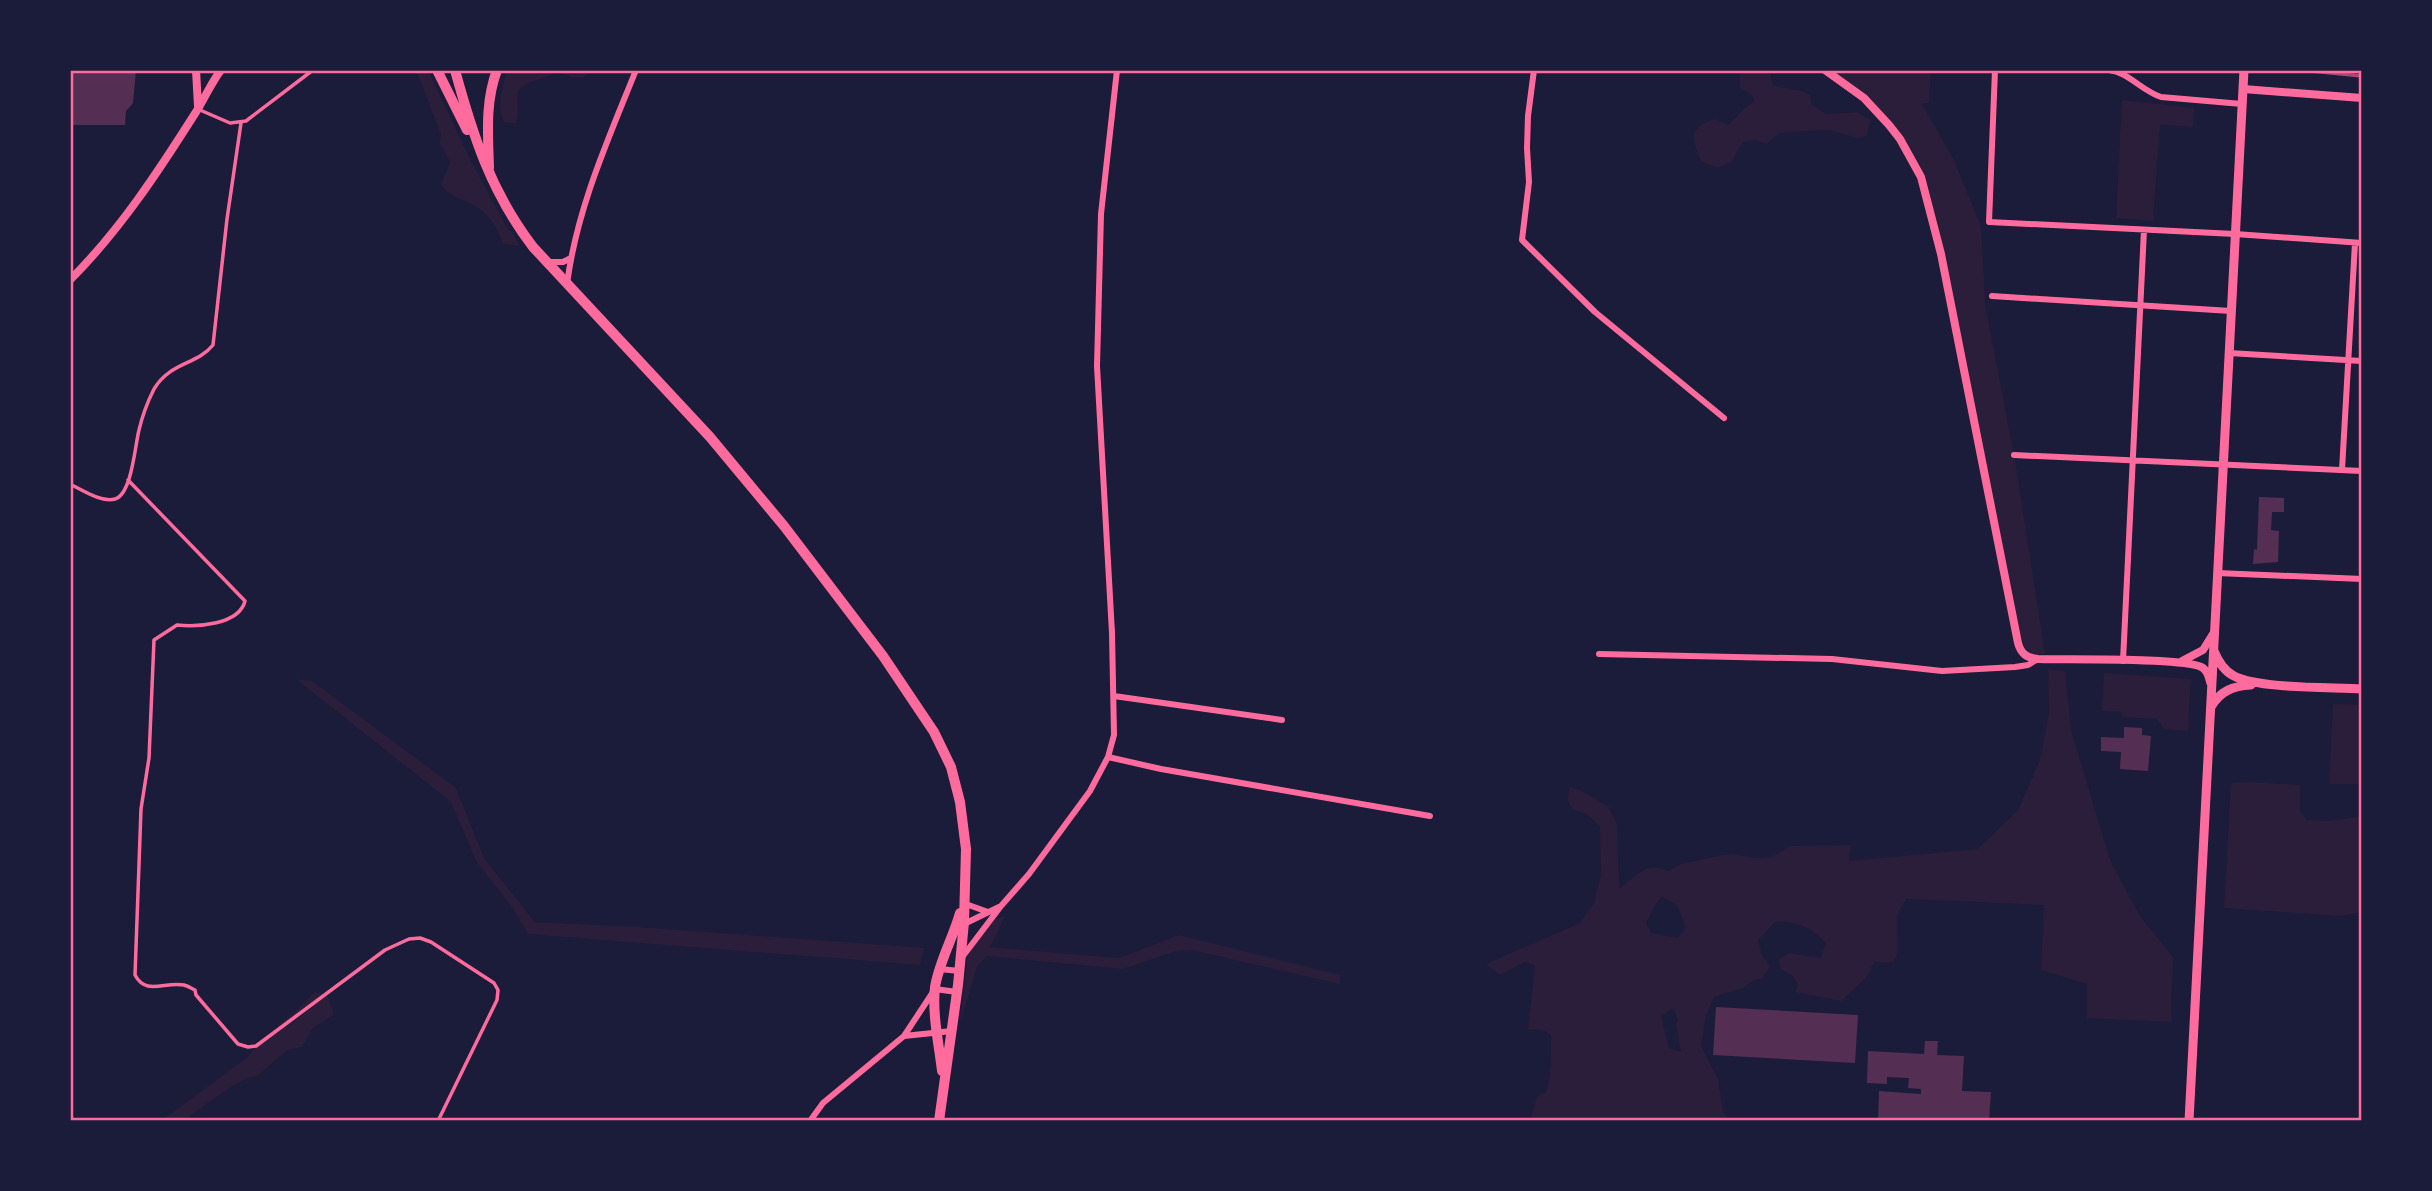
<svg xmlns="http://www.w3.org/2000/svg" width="2432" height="1191" viewBox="0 0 2432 1191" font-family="'Archivo Narrow',sans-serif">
	<rect width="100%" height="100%" fill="#1b1b3a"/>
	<!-- green -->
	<path fill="#2a1e3b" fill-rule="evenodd" d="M416,70H428L470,159L506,226L514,235L520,246L503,244C499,231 490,215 478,208C464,198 454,201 441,185L450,162L440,143L441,134Z
		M507,70H591L583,78L572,77L559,72L528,83L519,89C515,102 520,111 516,124L504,122C495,106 503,87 507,70Z
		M1740,70H1769L1773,86L1802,91L1810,95L1811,104L1826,114L1857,112L1871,120L1866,136L1857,138L1830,130L1802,131L1780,133L1766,144L1755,140L1743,142L1732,161L1718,168L1701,161C1691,138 1688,126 1716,119L1728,125C1738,117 1743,108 1755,101L1751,94L1740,88Z
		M1825,70H1931L1929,103L1922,104L1954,160L1981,226L1985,304L2015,460L2045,654H2032L2024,646L2015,618L1931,210L1912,158L1864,98Z
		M2122,100L2194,108L2193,127L2160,125L2153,221L2116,218Z
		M2048,669L2065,671L2071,730L2110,860L2140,916L2173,957L2171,1022L2087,1018V984L2041,970L2044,905L1906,899L1897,915L1898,951L1894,962L1883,963L1875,961L1865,979L1841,1001L1795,992L1798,985L1793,976L1782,970L1778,960L1789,953L1821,958L1826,943C1813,928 1795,920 1775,922L1758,940L1762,955L1770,966L1763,978L1754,980L1743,988L1714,997L1705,1019L1701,1046L1718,1079L1723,1111L1730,1121H1530L1537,1097L1546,1092C1552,1075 1551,1053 1551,1035L1543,1030L1528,1029L1535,965L1525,962L1500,975L1486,964L1580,923L1594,903L1601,875L1600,826L1588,815L1572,809L1568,800L1569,787L1580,790L1609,807L1617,825L1619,889C1637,876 1645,861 1668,871L1681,864L1718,856L1732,854L1756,858L1772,857L1790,846L1851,845L1849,861L1978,849L2018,810L2040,760L2049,713ZM1662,897L1677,905L1686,928L1678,938L1651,933L1646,923L1655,905ZM1673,1008L1678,1020L1676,1024L1681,1052L1669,1048L1661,1016Z
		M2104,673L2191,679L2188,731L2164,729L2157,719L2122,717L2121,712L2102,711Z
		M296,679L312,681L456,788L484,858L535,922L638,927L924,948L920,965L528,934L512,907L476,861L451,802Z
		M2333,704L2362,705V784H2329Z
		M2249,782L2300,785V811L2306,820L2328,821L2362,816V912L2341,916L2224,908L2231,783Z
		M1005,916L990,947L1119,958L1179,935L1340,975V984L1192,950L1176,951L1123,969L987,956L977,967L960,1024L968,952L987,922Z
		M315,992L327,994L334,1014L313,1028L302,1047L287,1050L258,1076C241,1076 207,1105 191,1115L188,1121H161L248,1057L261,1040L297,1010Z"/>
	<!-- building -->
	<path fill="#542f53" d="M70,70H136L133,103L126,111L125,125H70Z
		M2259,497L2284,498V512H2272L2271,530L2279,531L2278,562L2253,564L2254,549L2257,550Z
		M2124,727L2142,728V735L2151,736L2148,771L2120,769L2121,752L2101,751V737L2124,738Z
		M1716,1007L1858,1015L1855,1063L1713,1055Z
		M1925,1041H1938L1937,1055L1964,1056L1962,1091L1991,1092L1989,1121H1878L1879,1091L1921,1094V1089L1908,1088L1909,1078L1887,1077V1084L1867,1083L1868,1051L1924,1054Z"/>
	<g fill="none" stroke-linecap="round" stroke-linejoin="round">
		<!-- service -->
		<path stroke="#ff6b9d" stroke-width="3.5" d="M200,110L230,123L246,121L313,70
			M128,480L245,601C239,625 197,627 177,625L154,640L149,758L141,809L135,975C146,996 165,981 184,985C188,986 191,988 195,990L196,995L238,1044L248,1047L256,1046L385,950L409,939L420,938L431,942L494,983L498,990L497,1000L438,1121
			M70,484C82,490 102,503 115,499C132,494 135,445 139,430C142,417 148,401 154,389C170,362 197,365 213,345L227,219L241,123"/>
		<!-- minor -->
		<path stroke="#ff6b9d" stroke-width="6" d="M1534,70L1528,116L1527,148L1529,182L1522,240L1595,312L1724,418
			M1995,70L1989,222L2235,234L2362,243
			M2109,70C2128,72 2142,91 2161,97L2242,104
			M549,262H563L571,258
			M567,284C577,208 608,140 636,70
			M1992,296L2231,311
			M2229,353L2362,361
			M2014,455L2362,471
			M2342,470L2355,243
			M2217,573L2362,579
			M1599,654L1832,659L1942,671L2015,667L2028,665L2038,659
			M2123,661L2144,230
			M1114,696L1282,720
			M1108,757L1161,769L1430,816
			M963,903L988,912
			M962,925L999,907
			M963,956L1001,906L1029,874L1090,791L1108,757L1114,735L1112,633L1097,366L1101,214L1117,70
			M939,969L960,971
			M904,1036L952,1031
			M810,1121L823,1103L904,1036L935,989L957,992"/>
		<!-- tertiary -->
		<path stroke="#ff6b9d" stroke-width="8" d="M196,70L198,106
			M1825,70L1864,98L1889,125L1900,139L1921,177L1941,254L2018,643C2021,654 2027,658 2038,659C2063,660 2189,657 2203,668C2207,671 2209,677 2210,682
			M2243,89L2362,98
			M70,280C120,230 158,172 196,112C205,98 211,83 221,70
			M2182,661L2203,650L2213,634"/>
		<!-- secondary -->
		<path stroke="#ff6b9d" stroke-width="9" d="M2214,651C2218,661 2224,671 2234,676C2260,689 2331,687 2362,689
			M2211,707C2220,691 2233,686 2251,685
			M2189,1121L2244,70"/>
		<!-- primary -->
		<path stroke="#ff6b9d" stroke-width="10" d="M437,70L467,130
			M455,70C473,136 491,192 533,247L710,437L784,526L883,656L934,732L951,767L960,802L966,849L964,922L958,985L939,1121
			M489,168C488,134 485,102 497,70
			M942,1071C939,1044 932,1015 935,987C939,962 953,938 960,913"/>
		<!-- rail -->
		<path stroke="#a44b75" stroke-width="3.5" d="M2301,70L2362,76"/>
	</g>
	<!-- border -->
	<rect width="2432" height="1191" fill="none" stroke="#1b1b3a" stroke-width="144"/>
	<rect x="72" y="72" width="2288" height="1047" fill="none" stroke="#ff6b9d" stroke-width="2.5"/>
</svg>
